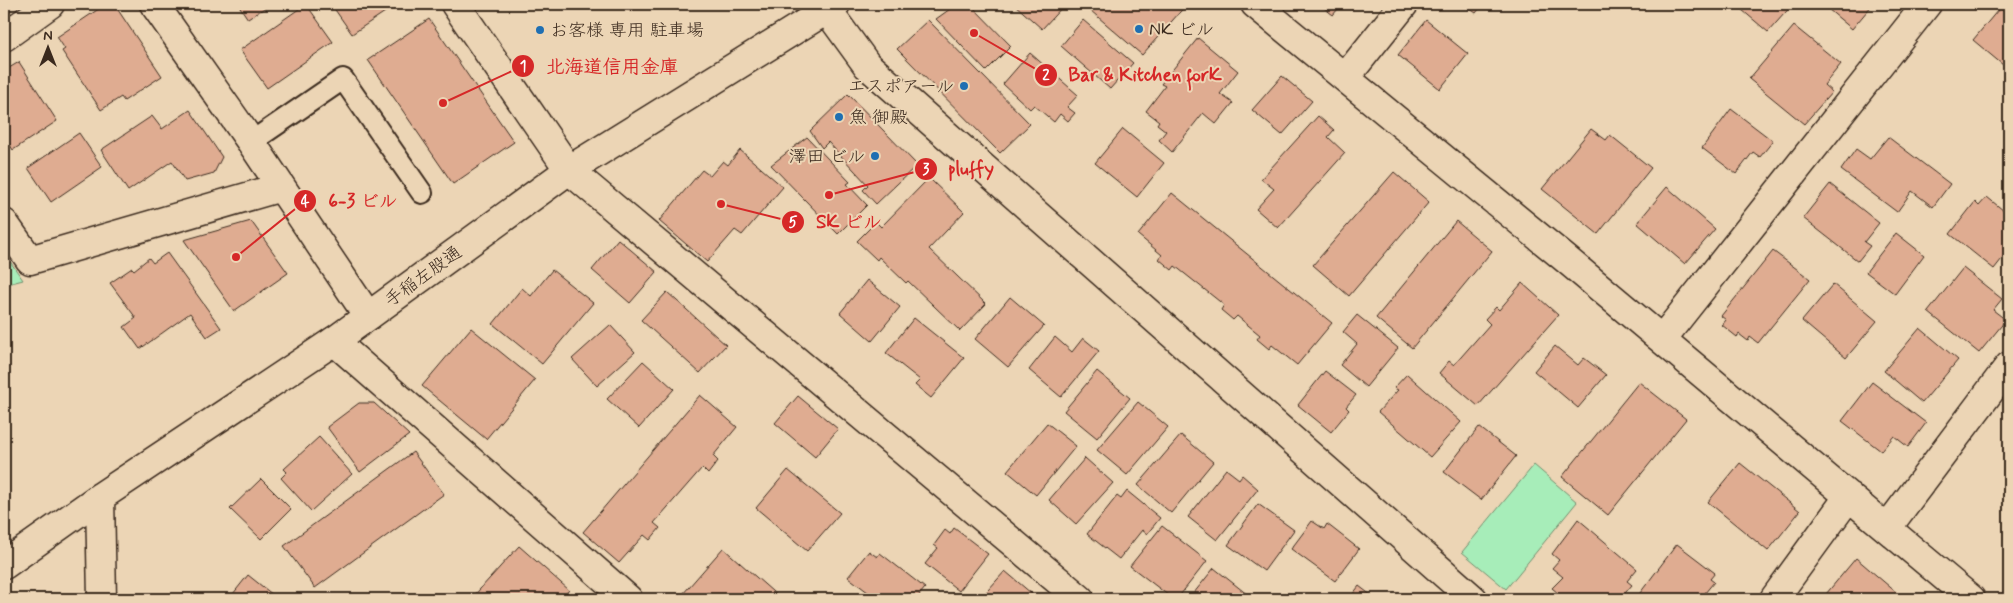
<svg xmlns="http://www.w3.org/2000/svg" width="2013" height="603" viewBox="0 0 2013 603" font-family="Mynerve,'Klee One',sans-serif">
	<rect width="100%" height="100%" fill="#ecd5b5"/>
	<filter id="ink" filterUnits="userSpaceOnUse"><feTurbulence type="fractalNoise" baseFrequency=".02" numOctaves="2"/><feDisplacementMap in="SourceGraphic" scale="10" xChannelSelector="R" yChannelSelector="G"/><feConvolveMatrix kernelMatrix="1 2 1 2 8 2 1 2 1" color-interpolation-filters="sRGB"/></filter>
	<g filter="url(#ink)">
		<!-- green -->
		<path fill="#a7edb9" stroke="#718c6c" d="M4,253L23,280L4,285Z
			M1534,465L1577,502L1506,589L1462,552Z"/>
		<!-- building -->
		<path fill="#dfac91" stroke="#3b2a1e" d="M106,4H114L162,76L124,101L121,97L101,110L62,51L65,49L57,37Z
			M238,4H264L266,7L248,19Z
			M306,4L333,42L267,88L240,50Z
			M331,4H397L352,34Z
			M626,4H641L630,11Z
			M957,4H970L1011,46L986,71L936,19Z
			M1014,4H1065L1042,29Z
			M1083,4H1187L1142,55Z
			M1319,4H1342L1333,15Z
			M1463,4H1483L1476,13Z
			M1735,4H1793L1768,32Z
			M1822,4H1873L1852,29Z
			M2003,4H2009V70L1973,40Z
			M429,19L514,142L453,184L368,60Z
			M928,20L1030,124L1000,153L897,49Z
			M1083,20L1133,63L1110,89L1061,46Z
			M1426,20L1468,54L1440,89L1398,55Z
			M1794,26L1841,64L1824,85L1832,92L1804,124L1749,79Z
			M1198,38L1238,71L1220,94L1233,103L1216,124L1203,113L1172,152L1159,140L1166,131L1157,124L1159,121L1146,111L1165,86L1161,84Z
			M1030,53L1078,95L1067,107L1075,113L1068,121L1060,114L1054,122L1034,105L1030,109L1003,84Z
			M19,62L57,121L13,150L4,135V71Z
			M1282,76L1312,101L1282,135L1252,110Z
			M848,94L917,165L876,204L863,190L868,185L828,142L822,148L810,131Z
			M1731,109L1773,141L1760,157L1753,152L1736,174L1702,148Z
			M190,110L222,157L214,173L185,181L172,161L128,191L101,150L152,116L162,129Z
			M1318,116L1334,130L1328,137L1345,153L1278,228L1256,209L1274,189L1261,179Z
			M1123,129L1164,163L1137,197L1095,163Z
			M1591,129L1606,140L1610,135L1651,168L1598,234L1542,189Z
			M79,133L102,167L51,202L28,168Z
			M807,137L850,182L847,184L867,205L838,234L771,165Z
			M1888,137L1950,184L1933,207L1912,191L1897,212L1841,170L1856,149L1870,159Z
			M740,150L783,187L742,235L735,230L707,262L659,221L702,170L710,176L723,161L728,165Z
			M1394,172L1429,202L1349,296L1313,265Z
			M929,178L964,212L929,249L986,304L960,331L908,281L906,283L879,257L877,260L857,241L876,222L881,227Z
			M1830,184L1879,223L1864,242L1870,246L1858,261L1803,218Z
			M1667,187L1715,229L1685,264L1637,223Z
			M1172,193L1332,323L1297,365L1272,345L1269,349L1257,339L1260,335L1237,316L1233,320L1221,310L1224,305L1175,266L1172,270L1159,259L1162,255L1138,235Z
			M1987,197L2009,215V250L1994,269L1950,234L1975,202L1979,206Z
			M251,221L288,273L234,311L184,240Z
			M1456,221L1492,251L1412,348L1376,318Z
			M1896,233L1924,255L1895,294L1866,272Z
			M618,239L657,272L630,303L592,270Z
			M1773,251L1810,279L1758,343L1750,337L1748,341L1739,334L1737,337L1722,325L1726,320L1721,316Z
			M167,253L221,328L207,337L190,313L140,349L124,327L136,318L110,283L132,268L134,270L149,258L153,263Z
			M1963,268L2002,299L1993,310L2006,320L1979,353L1928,312Z
			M552,270L593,303L542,364L493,324L522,288L531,296Z
			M867,280L900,307L872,341L840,313Z
			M1522,283L1558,315L1478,406L1439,373L1449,361L1454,365L1490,324L1485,319L1496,307L1499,310Z
			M1833,284L1877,321L1846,358L1802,321Z
			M667,292L726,345L700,373L641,320Z
			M1010,297L1044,326L1008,367L975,339Z
			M1357,315L1398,348L1366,387L1340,365L1357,344L1343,332Z
			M914,318L964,358L931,398L915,385L920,380L886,353Z
			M610,325L635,352L597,386L572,359Z
			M471,328L535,380L486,439L422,386Z
			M1920,328L1958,360L1922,403L1884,371Z
			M1055,337L1072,352L1083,338L1099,351L1061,397L1029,370Z
			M1555,346L1578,365L1584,358L1606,375L1578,408L1534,371Z
			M643,361L674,389L639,428L607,399Z
			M1097,371L1130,398L1097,438L1064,411Z
			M1325,371L1356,395L1346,407L1349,410L1331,432L1298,405Z
			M1407,374L1461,422L1430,457L1378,412L1398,390L1394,388Z
			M1639,382L1686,419L1608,515L1562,477Z
			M1872,382L1926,423L1908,447L1894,436L1881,451L1842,421Z
			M700,395L737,427L713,456L718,461L708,474L702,468L654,523L660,528L650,540L644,535L619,563L583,532Z
			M798,396L838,429L815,457L775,423Z
			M1138,402L1168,427L1127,475L1097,450Z
			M359,403H374L409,435L360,472L327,427Z
			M1047,423L1076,446L1036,495L1007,471Z
			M1479,427L1516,456L1481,500L1444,472Z
			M1181,435L1213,462L1171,513L1138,485Z
			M319,437L352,474L311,511L281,478L287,472L284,469Z
			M2009,442V456L2003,451Z
			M413,452L444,494L315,588L284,546Z
			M1085,458L1113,483L1076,524L1049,500Z
			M1740,463L1800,511L1768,551L1708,502Z
			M1226,469L1239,479L1242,475L1258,489L1217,540L1188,517Z
			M788,470L840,513L807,551L756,508Z
			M261,479L291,509L261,539L230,509Z
			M1127,491L1160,518L1147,534L1142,530L1119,559L1087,534L1117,496L1121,499Z
			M1258,504L1294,530L1264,571L1228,545Z
			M1578,519L1637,569L1627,581L1632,585L1620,599H1565L1552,588L1563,577L1552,568L1559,560L1552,554Z
			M1312,521L1324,529L1327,524L1359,549L1335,581L1291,549Z
			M1162,526L1207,561L1177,599H1173L1130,566Z
			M954,528L988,554L959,591L925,564L938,548L934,545L945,530L950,534Z
			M1677,544L1715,573L1710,579L1714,582L1700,599H1639L1637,597Z
			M519,546L569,590L561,599H471Z
			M723,548L781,599H716L708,592L702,599H686L682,595Z
			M869,551L877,557L880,553L925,588L916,599H877L848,577Z
			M1856,558L1904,599H1832L1826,594Z
			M1214,568L1253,599H1189Z
			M1005,571L1038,599H980Z
			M248,575L278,599H229Z
			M1359,586L1376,599H1349Z"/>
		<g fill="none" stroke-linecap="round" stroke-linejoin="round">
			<defs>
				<path id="lane" d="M251,142L343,79L422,193"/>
				<path id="street" d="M154,4L251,142L368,316
					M455,4L569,170L1080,599
					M1255,4L1567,260L1971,599
					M827,10L867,65L1473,599
					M4,37L50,4
					M1345,78L1404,4
					M4,223L30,260L281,187
					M1662,339L1927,4
					M334,341L628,599
					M1887,528L2009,366
					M1774,599L1849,496"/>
				<path id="secondary" d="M4,565L100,497"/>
				<path id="primary" d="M102,599L100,497L334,341L569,170L836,4"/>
			</defs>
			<!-- lane casing -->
			<use href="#lane" stroke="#3b2a1e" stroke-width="24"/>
			<!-- street casing -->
			<use href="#street" stroke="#3b2a1e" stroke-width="31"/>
			<!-- secondary casing -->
			<use href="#secondary" stroke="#3b2a1e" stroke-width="31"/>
			<!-- primary casing -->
			<use href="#primary" stroke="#3b2a1e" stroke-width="31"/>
			<!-- lane -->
			<use href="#lane" stroke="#ecd5b5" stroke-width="20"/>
			<!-- street -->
			<use href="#street" stroke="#ecd5b5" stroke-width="28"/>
			<!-- secondary -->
			<use href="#secondary" stroke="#ecd5b5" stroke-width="28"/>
			<!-- primary -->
			<use href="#primary" stroke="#ecd5b5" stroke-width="28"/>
		</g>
	</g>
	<!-- markers -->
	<g fill="#1f6fb2" stroke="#ecd5b5" stroke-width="2">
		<circle cx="1139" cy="29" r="5"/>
		<circle cx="540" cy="30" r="5"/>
		<circle cx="964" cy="86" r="5"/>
		<circle cx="839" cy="117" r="5"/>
		<circle cx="875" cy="156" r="5"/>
	</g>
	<g text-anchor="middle" stroke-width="4" stroke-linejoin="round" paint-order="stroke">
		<!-- poi labels -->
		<g font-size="18" fill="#3b2a1e" stroke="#ecd5b5" text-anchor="start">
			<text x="1149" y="35">NK ビル</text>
			<text x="550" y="36">お客様 専用 駐車場</text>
			<text x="954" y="92" text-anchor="end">エスポアール</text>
			<text x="849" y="123">魚 御殿</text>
			<text x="865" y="162" text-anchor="end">澤田 ビル</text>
		</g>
		<!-- street labels -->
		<g font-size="18" fill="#3b2a1e" stroke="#ecd5b5">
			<text transform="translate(423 276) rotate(-36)" y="6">手稲左股通</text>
		</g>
	</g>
	<!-- callouts -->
	<path fill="none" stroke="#d62828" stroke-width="2" d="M443 103L523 66M974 33L1046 75M829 195L926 169M236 257L305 201M721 204L793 222"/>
	<g fill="#d62828" stroke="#ecd5b5" stroke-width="2">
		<circle cx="443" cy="103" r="5"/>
		<circle cx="974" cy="33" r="5"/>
		<circle cx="829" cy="195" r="5"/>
		<circle cx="236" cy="257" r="5"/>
		<circle cx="721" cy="204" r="5"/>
		<circle cx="523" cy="66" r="12"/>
		<circle cx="1046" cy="75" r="12"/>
		<circle cx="926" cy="169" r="12"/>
		<circle cx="305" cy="201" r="12"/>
		<circle cx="793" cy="222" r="12"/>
	</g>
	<g font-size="15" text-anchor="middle" font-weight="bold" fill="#fff">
		<text x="523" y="71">1</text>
		<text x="1046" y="80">2</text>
		<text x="926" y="174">3</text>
		<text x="305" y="206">4</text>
		<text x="793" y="227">5</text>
	</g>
	<g font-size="19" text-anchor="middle" font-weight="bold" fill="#d62828" stroke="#ecd5b5" stroke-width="4" stroke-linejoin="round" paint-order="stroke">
		<text x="612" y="73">北海道信用金庫</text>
		<text x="1145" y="81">Bar &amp; Kitchen forK</text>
		<text x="971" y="175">pluffy</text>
		<text x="363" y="207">6-3 ビル</text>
		<text x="849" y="228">SK ビル</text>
	</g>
	<!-- margin -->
	<rect width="2013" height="603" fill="none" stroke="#ecd5b5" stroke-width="20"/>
	<rect x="10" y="10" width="1993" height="583" fill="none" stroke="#3b2a1e" stroke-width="2" filter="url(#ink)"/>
	<!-- north arrow -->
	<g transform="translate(48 48)" stroke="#ecd5b5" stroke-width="4" paint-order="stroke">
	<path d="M0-4L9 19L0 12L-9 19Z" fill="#3b2a1e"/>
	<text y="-8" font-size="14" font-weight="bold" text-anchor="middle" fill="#3b2a1e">N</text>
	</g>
</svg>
